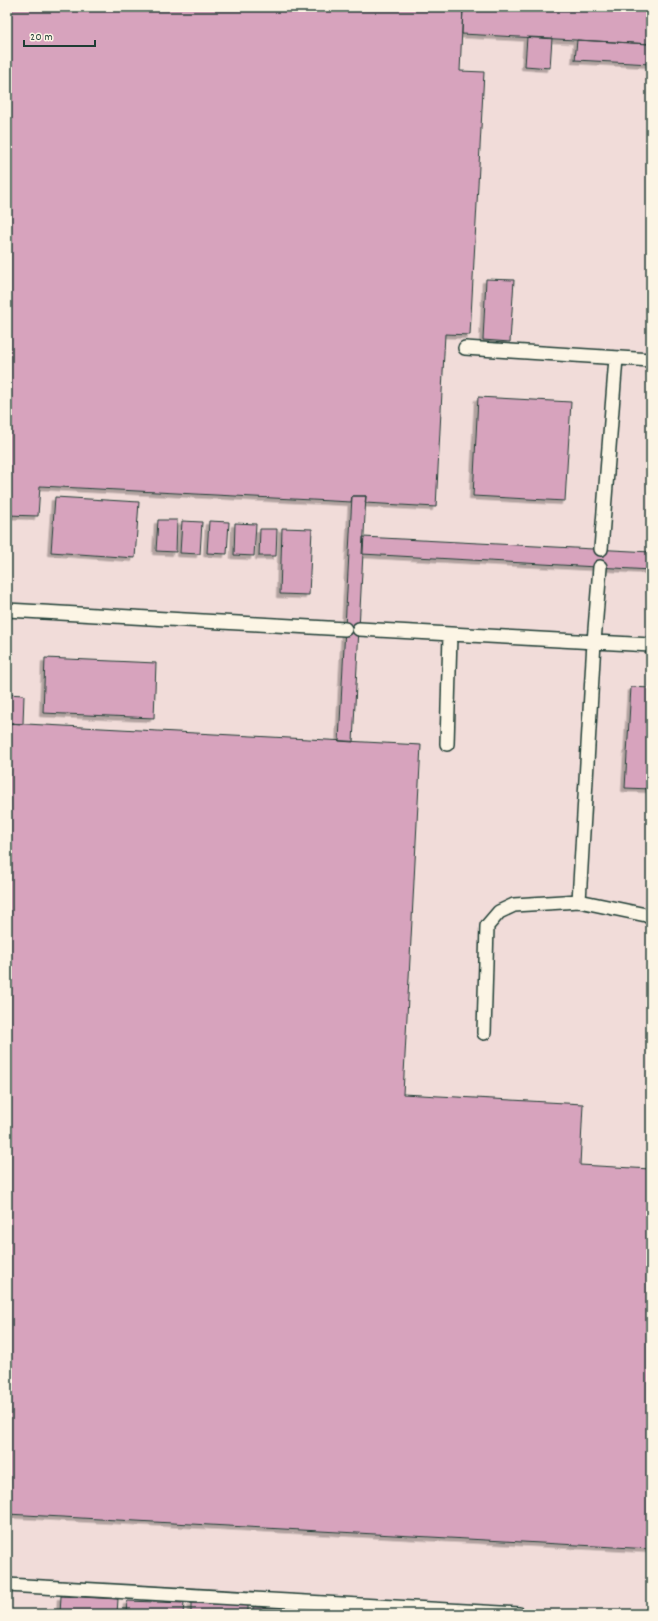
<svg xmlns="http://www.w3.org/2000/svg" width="658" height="1621" viewBox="0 0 658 1621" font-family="Dekko,sans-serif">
	<defs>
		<filter id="shadow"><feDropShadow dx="-3.5" dy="3.5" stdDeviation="0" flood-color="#0004"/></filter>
	</defs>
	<rect width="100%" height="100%" fill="#fcf5e5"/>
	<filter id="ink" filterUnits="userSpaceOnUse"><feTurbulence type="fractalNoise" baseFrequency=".025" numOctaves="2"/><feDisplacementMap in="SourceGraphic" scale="8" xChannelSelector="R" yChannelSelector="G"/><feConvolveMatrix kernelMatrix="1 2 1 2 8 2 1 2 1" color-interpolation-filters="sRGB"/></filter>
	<g filter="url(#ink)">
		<!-- built -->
		<path fill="#f1dcd9" d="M7,7H651V1614H7Z"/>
		<!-- building -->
		<path fill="#d7a3bd" stroke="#1f3d34" filter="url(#shadow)" d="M7,7H463L460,71L484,72L470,335L445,334L436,507L365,503L366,496H352L351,502L40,486L38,516L7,515Z
			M463,7H651V44L462,34Z
			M527,37L552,38L550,68L525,66Z
			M577,40L651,44V64L575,60Z
			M486,279L514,280L510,342L483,340Z
			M478,397L571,402L565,501L473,496Z
			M352,496H366L353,742L339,741Z
			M55,497L139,502L135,558L51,552Z
			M158,520H177L176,552L156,551Z
			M182,521L202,522L200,554L180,553Z
			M209,521L229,522L227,554L207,553Z
			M235,523L256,524L254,556L234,555Z
			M282,528L312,529L309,595L280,594Z
			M260,529H277L276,556H259Z
			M363,537L651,552V570L362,554Z
			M45,658L156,663L154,718L43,713Z
			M631,687L651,688V789L625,788Z
			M7,694L24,695L23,724L7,723Z
			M7,723L421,745L403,1094L583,1104L580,1165L651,1169V1549L7,1514Z
			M61,1596L118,1599L117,1614H60Z
			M127,1601L184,1603L183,1614H126Z
			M191,1603L248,1605V1614H191Z
			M253,1607L310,1609V1614H253Z
			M315,1611L372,1613V1614H314Z"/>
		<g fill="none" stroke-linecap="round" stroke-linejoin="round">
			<defs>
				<path id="lane" d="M465,348L651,360
					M601,549L616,358
					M7,610L345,629
					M359,629L651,645
					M447,744L450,635
					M579,901L594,642L600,567
					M484,1033L487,926L499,912L514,905L579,901L646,915L651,918
					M7,1585L519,1614"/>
			</defs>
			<!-- lane casing -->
			<use href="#lane" stroke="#1f3d34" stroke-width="16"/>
			<!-- lane -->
			<use href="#lane" stroke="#fcf5e5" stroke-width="13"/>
		</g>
	</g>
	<!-- margin -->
	<rect width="658" height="1621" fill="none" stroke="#fcf5e5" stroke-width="24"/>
	<rect x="12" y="12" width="634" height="1597" fill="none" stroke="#1f3d34" stroke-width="1.5" filter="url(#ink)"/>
	<!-- scale -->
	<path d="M24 40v6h71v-6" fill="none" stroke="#1f3d34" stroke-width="2"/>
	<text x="30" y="40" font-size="12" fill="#1f3d34" stroke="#fcf5e5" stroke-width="3" paint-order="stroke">20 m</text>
</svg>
